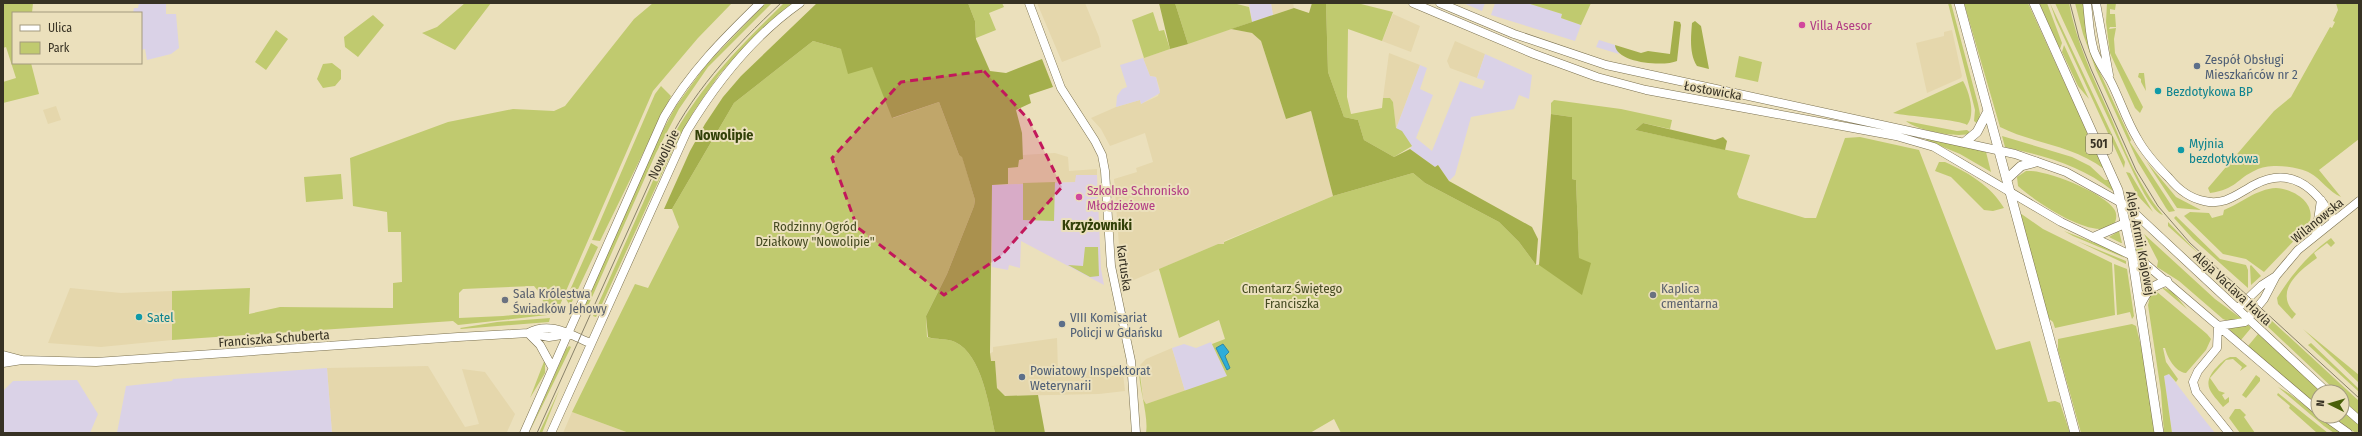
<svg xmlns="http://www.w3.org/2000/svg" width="2362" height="436" viewBox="0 0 2362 436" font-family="'Fira Sans Condensed',sans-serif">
	<rect width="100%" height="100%" fill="#ebe0bc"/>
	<!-- built -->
	<path fill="#e5d7ac" d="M1037,3H1085L1099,37L1101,47L1062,62Z
		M1271,3H1293L1294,8L1273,15Z
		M1393,14L1420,26L1411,52L1382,41Z
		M1231,29L1252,33L1261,41L1286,119L1311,111L1333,196L1224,241L1225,244H1218L1122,285L1114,179L1137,172L1136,168L1153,162L1145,133L1110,146L1101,129L1091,118L1116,107L1140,100L1141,104L1158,96L1160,90L1156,77L1150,76L1143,58Z
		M1952,30L1962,76L1961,78L1927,93L1916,43L1944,36V32Z
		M1455,41L1485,54L1477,78L1450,68L1447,61Z
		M1389,53L1420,65L1396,129L1393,102L1390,98H1383Z
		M56,106L61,120L48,124L43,110Z
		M1055,153L1068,157L1069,171L1097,169V175H1076V182L1008,185V168L1018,163L1019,159H1023V155Z
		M70,288L121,293L172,291V340L101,347L48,343Z
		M1057,338L1058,372L1122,365L1125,391L1099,394L1005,396L997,388L995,361H990V353L993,352V347Z
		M1172,348L1185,391L1146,404L1143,399L1140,365L1146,359Z
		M428,366L465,427L479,424L462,369L485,372L515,414L507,432L332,433L327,368Z
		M572,412L629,433H563Z"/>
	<!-- industrial -->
	<path fill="#dad2e7" d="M139,3H166V14H176L179,48L171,54L147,60L145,49L141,50V13H133L134,8H138Z
		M1249,3H1271L1273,15L1252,22Z
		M1463,3H1485L1482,11Z
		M1495,3H1527L1562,14L1561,18L1581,25L1575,41L1491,15Z
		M1599,40L1615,45L1619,54L1596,47Z
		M1485,54L1532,75L1529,99L1519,95L1514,109L1471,117L1455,175L1449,181L1438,165L1435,167L1410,149L1412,146L1396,129L1420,65L1427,68L1420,89L1433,95L1416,138L1432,151L1460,81L1482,89L1485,81L1477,78Z
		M1143,58L1150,76L1156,77L1160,93L1141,104L1140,100L1116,107L1117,96L1122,89L1127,87L1120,65Z
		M1211,342L1227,376L1185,391L1172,348L1184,344L1196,348Z
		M327,368L332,433H117L126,386L172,381L173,379Z
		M2169,374L2199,413L2215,433H2172L2164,376Z
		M77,380L98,414L90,433H3V391L13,381Z"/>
	<!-- education -->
	<path fill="#ded0e3" d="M1076,175H1097L1101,269L1104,285L1021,241L1020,268L1009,265L1008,270L992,267V185L1075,182Z"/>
	<!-- green -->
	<path fill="#c0ca6f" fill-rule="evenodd" d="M3,3H33L32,13H13V63H31L39,94L3,103V82L16,78L6,47L3,48Z
		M465,3H491L455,50L422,33L437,27Z
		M653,3H732L698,38L653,91L556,314L458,325L453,321L172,340V291L250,288L249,314L280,307L393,308V283L402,282L401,232H388L387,212L353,206L350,158L448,122L513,109L554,111L565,106L634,19ZM534,286L543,297L542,312L503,316L459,318V293L463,289Z
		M766,3H772L708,67L679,109L656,153L585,313L582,311L657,141L676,106L706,65Z
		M784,3H793L739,53L719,75L694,111L671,154L596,317L593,316L671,140C701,85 739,47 784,3Z
		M968,3H1002L1004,7L989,13L996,30L976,38L975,21Z
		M1175,3H1233L1249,7L1252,22L1188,44Z
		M1326,3H1357L1393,12L1382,41L1348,29L1347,97L1351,114L1382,108L1383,98H1390L1393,102L1396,128L1402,131L1412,146L1394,157L1364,140L1358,120L1344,117L1328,72Z
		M1527,3H1591L1581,25L1561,18L1562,14Z
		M1948,3H1951L1978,104L1980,114L1978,124L1974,121L1975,110Z
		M1964,3H2028L2104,169C2073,145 2034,144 2000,127Z
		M2039,3H2047L2062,43L2060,49Z
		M2050,3L2125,162L2124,168L2056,20Z
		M2055,3H2069C2076,41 2093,77 2109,113C2124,148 2138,185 2163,215C2153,213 2139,184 2134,174Z
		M2075,3H2084L2096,64L2131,140L2130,142L2175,211L2169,212L2166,208L2138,162L2096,70L2083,34Z
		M2107,3H2116L2115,10L2110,9V14H2115L2116,27H2110L2109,29L2116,28L2114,39L2115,53L2143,107L2140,113L2135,108L2110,53L2106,22Z
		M2336,3H2359V139L2319,170L2341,197C2329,192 2321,179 2310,173C2297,166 2269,163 2256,170C2236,179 2237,189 2210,193L2208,188L2274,111L2291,97L2330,27L2332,28L2335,22L2333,21L2338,10Z
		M1153,12L1159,31L1164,30L1170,49L1144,58L1132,20Z
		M373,15L384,25L358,57L345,47L344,37Z
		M276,30L288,39L266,70L255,62Z
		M813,41L841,49L872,66L893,118L939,102L959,155L962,156L975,200L974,206L947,274L926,316L927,337C936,340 947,338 955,342C982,354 989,407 995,433H629L572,412L635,284L648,288L679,227L672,209L734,103Z
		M2064,45L2089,99L2078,86L2062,52Z
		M1739,56L1762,62L1758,82L1735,77Z
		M332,63L341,70V79L335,86L323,88L317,79L323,64Z
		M2139,73H2144L2146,91L2141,82V79L2138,77Z
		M1963,81C1969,91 1976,115 1967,125C1962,120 1905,116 1893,113Z
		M661,86L671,96L600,241L592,240L655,94Z
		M1554,100L1621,109L1672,120L1670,129L1643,123L1635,130L1750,155L1737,194L1739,198L1805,218H1816L1845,138L1860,137L1919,150L1996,350L2030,341L2048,402L2055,401L2060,403L2070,433H1341L1334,419L1310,433H1146C1149,415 1138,387 1139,366L1143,399L1146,404L1227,376L1212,344L1225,339L1219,320L1179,338L1159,269L1218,244H1224V242L1333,196L1413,173L1425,183L1499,222L1519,242L1536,265L1579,258L1576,180L1572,179V117L1551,114V103Z
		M1906,121L1957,131L1967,130L1971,133C1959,139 1915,130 1906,121Z
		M2002,136L2072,157L2090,166L2105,180H2109L2113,191C2081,165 2045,156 2005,147Z
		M1927,138L1986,152L1991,172L1960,154L1926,140Z
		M2146,161L2176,197L2201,210L2177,208Z
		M1939,162H1945C1969,173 1991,186 2004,208L1993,211L1984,210L1951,177L1935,171Z
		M2026,171C2045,169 2104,193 2114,209C2117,213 2117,219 2114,224C2110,225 2105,229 2100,229C2076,228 2036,202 2018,186L2017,177Z
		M2126,172L2130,173L2153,212L2137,195Z
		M341,174L343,199L306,202L304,177Z
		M1055,182L1054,221L1023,220V183Z
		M2276,188C2296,189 2320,206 2307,227L2264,272L2246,259L2223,254L2184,216L2190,212L2209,213L2212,218L2223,215L2224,210C2242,203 2256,189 2276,188Z
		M2020,213L2043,229L2112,263L2115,315L2055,328L2053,322L2048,318Z
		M2176,216L2220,259L2246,265L2248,270V288L2193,239L2174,218Z
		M2168,222L2200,255L2168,226Z
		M2064,231L2113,250L2125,258L2073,236Z
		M2119,231L2122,243H2121L2109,237Z
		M2144,234L2215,299L2242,319L2228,321L2223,319L2179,281L2157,267L2158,261Z
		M2134,238L2137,239L2149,260L2136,252Z
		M2331,238L2335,243L2331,247L2327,243L2314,253L2317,258C2300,270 2272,292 2296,314L2292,319L2278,304L2277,298C2291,275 2309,254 2331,238Z
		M2077,241L2126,261V264Z
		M591,243L598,247L570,306L566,299Z
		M1085,247H1098L1099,276L1090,277L1068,265L1083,266Z
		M2114,264L2127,269L2134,316L2132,319L2130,312L2117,315Z
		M2251,265L2261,276L2251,285L2250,266Z
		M2161,287L2172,291L2187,309Z
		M2156,291L2207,334L2211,339L2206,350L2186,373C2175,372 2167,357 2165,348H2163L2166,362L2178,379L2176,382L2169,374L2164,376L2172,433H2164L2161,392L2148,305L2151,292Z
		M550,318L549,322L461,329L460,328L497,322Z
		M2271,320L2359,401V415L2343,399L2342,392H2337L2266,325Z
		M2132,324L2136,326L2143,354L2155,433H2081L2058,350V339Z
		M2247,324L2251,328L2241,340L2228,328Z
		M2303,329L2359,375V383Z
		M2258,334L2321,392H2318V407L2248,346Z
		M2311,343L2359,389V392L2308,345Z
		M569,346L571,347L529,433L566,349Z
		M2230,357H2236L2247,366L2240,371L2242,367L2233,359L2226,360L2210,378L2219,391L2225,393L2222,395L2225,400L2229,397V402L2223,407C2212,393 2201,386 2215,369C2220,364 2224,359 2230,357Z
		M545,359V373L530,398Z
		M2256,375L2260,378V381L2246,398L2242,395Z
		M2278,387L2290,394L2341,433H2334L2324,426Z
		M560,388L542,433H539Z
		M2278,393L2328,433H2317L2289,408L2290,406L2277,395Z
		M2235,409H2240L2246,415L2244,417L2255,433H2240L2229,418Z
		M2342,411L2359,425V433H2356L2330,416H2342Z"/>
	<!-- forest -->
	<path fill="#a4af4c" d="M817,3H968L975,21L976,39L990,71L1006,73L1042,59L1053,87L1029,95L1031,103L1016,110L1022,133L1023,159L1019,160L1018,167L1008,168V184L992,185L990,353L991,361H995L997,388L1005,396L1038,395L1045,433H995C989,407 982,354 955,342C947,338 936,340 928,337L926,316L947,274L974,206L975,200L962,157L959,155L939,102L892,118L872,67L848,74L841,49L813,41L734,103L672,209H664L690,151L705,124L723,97L741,76Z
		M1159,3H1175L1188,44L1170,49Z
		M1312,3H1326L1328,72L1344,117L1358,120L1364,140L1394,157L1410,149L1435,167L1438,165L1449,181L1532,227L1538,239L1536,265L1519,242L1499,222L1425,183L1413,173L1333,196L1311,111L1286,119L1261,41L1252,33L1231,29L1294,8L1309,13Z
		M1674,21L1680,22L1681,25L1677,61C1664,67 1616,63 1615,45L1641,53L1648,51L1670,54Z
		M1695,21L1701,26L1709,69L1697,66C1689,54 1691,36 1692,23Z
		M1551,114L1572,117V179L1576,180L1579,258L1591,263L1582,295L1539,265Z
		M1643,123L1715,140L1723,137L1727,141L1725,150L1635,130Z"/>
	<!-- water -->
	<path fill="#2dadd9" stroke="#3088a3" d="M1223,344L1229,352L1225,356L1230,368L1227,370L1216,348Z"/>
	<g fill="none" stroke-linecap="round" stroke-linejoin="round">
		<defs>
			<path id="secondary" d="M1029,3L1061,88L1095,141L1102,155L1105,171L1111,266L1131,361L1136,433
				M1413,3L1534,54L1597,77L1646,90L1896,136L1934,147L2061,222L2141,260L2318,411
				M1440,3L1514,34L1606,65L2015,154L2066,172L2127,206L2327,392
				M2087,3C2089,19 2089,35 2094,51C2098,62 2104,70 2110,80C2120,99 2126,120 2137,138C2145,153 2157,166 2169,178C2178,189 2189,198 2204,201C2225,206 2237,194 2254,185C2291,165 2316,188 2334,220
				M2096,3L2109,75
				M2316,234L2321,200
				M2238,308L2262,285L2276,276
				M2218,326L2245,322L2264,299L2276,276L2298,250L2359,201
				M2218,326L2217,348L2198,371L2193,382L2196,392L2229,433
				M528,333C550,321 569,334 590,343
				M529,334L540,345L552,367
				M3,355L22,360L96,362L458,337L528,333L549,337L568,334
				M3,363L22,360
				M2342,405L2359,420
				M2324,416L2348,433
				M524,433L664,117C689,73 724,38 760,3
				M551,433L687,131C716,83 753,36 800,3"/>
			<path id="primary" d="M1959,3L2075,433
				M2034,3L2118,190L2132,255L2159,433
				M1965,142L1977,132L1988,111
				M2007,179L2021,166L2036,162
				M2094,237L2126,223
				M2140,305C2148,289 2150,287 2167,281"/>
		</defs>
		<!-- secondary casing -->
		<use href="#secondary" stroke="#7a704f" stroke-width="9"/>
		<!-- primary casing -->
		<use href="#primary" stroke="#7a704f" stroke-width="10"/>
		<!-- secondary -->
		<use href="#secondary" stroke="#fff" stroke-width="8"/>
		<!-- primary -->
		<use href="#primary" stroke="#fff" stroke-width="9"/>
		<!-- tram -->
		<path stroke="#89826a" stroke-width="1" d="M2070,3L2079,38L2091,69L2136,170L2158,206L2190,243L2359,398
			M537,433L662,155C689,95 733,48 781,3"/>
	</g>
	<!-- marked area -->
	<path fill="#c2185b" fill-opacity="0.2" stroke="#c2185b" stroke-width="3" stroke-dasharray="8 5" stroke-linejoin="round" d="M984,71L1029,120L1062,187L1001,256L944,295L857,227L832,158L901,82Z"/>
	<!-- markers -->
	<g fill="#d1479c" stroke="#ebe0bc" stroke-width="1.5">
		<circle cx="1802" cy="25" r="4"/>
		<circle cx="1079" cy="197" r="4"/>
	</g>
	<g fill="#5c6f8a" stroke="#ebe0bc" stroke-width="1.5">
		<circle cx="2197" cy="66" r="4"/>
		<circle cx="1062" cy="324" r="4"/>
		<circle cx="1022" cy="377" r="4"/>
	</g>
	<g fill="#0f9aa8" stroke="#ebe0bc" stroke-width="1.5">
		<circle cx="2158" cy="91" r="4"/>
		<circle cx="2181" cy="150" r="4"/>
		<circle cx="139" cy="317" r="4"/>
	</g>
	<g fill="#6b7280" stroke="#ebe0bc" stroke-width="1.5">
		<circle cx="1653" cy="295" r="4"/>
		<circle cx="505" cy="300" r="4"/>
	</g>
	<g text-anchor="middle" stroke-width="4" stroke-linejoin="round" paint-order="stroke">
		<!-- shield labels -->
		<rect fill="#ebe0bc" stroke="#6d6652" stroke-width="1" x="2086" y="134" width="26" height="20" rx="3"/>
		<g font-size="12" font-weight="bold" fill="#373224">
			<text x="2099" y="148">501</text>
		</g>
		<!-- hotel labels -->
		<g font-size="13" fill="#b23c85" stroke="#ebe0bc" text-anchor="start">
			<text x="1810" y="30">Villa Asesor</text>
			<text x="1087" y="195">Szkolne Schronisko<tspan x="1087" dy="15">Młodzieżowe</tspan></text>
		</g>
		<!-- service labels -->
		<g font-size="13" fill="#4e5e75" stroke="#ebe0bc" text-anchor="start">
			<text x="2205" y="64">Zespół Obsługi<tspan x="2205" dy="15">Mieszkańców nr 2</tspan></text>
			<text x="1070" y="322">VIII Komisariat<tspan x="1070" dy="15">Policji w Gdańsku</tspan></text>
			<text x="1030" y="375">Powiatowy Inspektorat<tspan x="1030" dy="15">Weterynarii</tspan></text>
		</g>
		<!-- street labels -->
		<g font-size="13" fill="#373224" stroke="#ebe0bc">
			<text transform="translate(1713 90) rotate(10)" y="5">Łostowicka</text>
			<text transform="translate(663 154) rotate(-64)" y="5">Nowolipie</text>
			<text transform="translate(2317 220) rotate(-39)" y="5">Wilanowska</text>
			<text transform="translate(2141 243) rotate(79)" y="5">Aleja Armii Krajowej</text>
			<text transform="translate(1125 268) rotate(82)" y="5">Kartuska</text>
			<text transform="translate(2233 288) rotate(43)" y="5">Aleja Vaclava Havla</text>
			<text transform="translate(274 338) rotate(-4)" y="5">Franciszka Schuberta</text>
		</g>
		<!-- culture labels -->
		<g font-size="13" fill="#0d838f" stroke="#ebe0bc" text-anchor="start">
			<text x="2166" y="96">Bezdotykowa BP</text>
			<text x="2189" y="148">Myjnia<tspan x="2189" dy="15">bezdotykowa</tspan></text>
			<text x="147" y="322">Satel</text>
		</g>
		<!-- park labels -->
		<g font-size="13" fill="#464b22" stroke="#ebe0bc">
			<text x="815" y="231">Rodzinny Ogród<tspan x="815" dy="15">Działkowy "Nowolipie"</tspan></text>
			<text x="1292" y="293">Cmentarz Świętego<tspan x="1292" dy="15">Franciszka</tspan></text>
		</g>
		<!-- worship labels -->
		<g font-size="13" fill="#5b616d" stroke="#ebe0bc" text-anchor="start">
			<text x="1661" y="293">Kaplica<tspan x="1661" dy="15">cmentarna</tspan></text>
			<text x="513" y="298">Sala Królestwa<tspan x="513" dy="15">Świadków Jehowy</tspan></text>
		</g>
		<!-- neighbourhood labels -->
		<g font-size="14" font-weight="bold" fill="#324108" stroke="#ebe0bc">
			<text x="724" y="140">Nowolipie</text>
			<text x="1097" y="230">Krzyżowniki</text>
		</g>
	</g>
	<!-- border -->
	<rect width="2362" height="436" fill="none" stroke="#373224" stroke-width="8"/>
	<!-- legend -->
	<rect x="12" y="12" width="130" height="52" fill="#ebe0bc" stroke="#a39a7f"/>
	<rect x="20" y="25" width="20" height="6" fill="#ffffff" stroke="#a39a7f"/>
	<text x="48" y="32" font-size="12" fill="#373224">Ulica</text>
	<rect x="20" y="42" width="20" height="12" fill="#c0ca6f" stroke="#a39a7f"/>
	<text x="48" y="52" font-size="12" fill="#373224">Park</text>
	<!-- north arrow -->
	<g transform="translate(2330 404) rotate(275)"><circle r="19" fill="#ebe0bc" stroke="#a39a7f"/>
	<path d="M0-3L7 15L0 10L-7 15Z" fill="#4a600a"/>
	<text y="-6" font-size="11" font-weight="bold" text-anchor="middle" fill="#373224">N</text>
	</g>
</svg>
